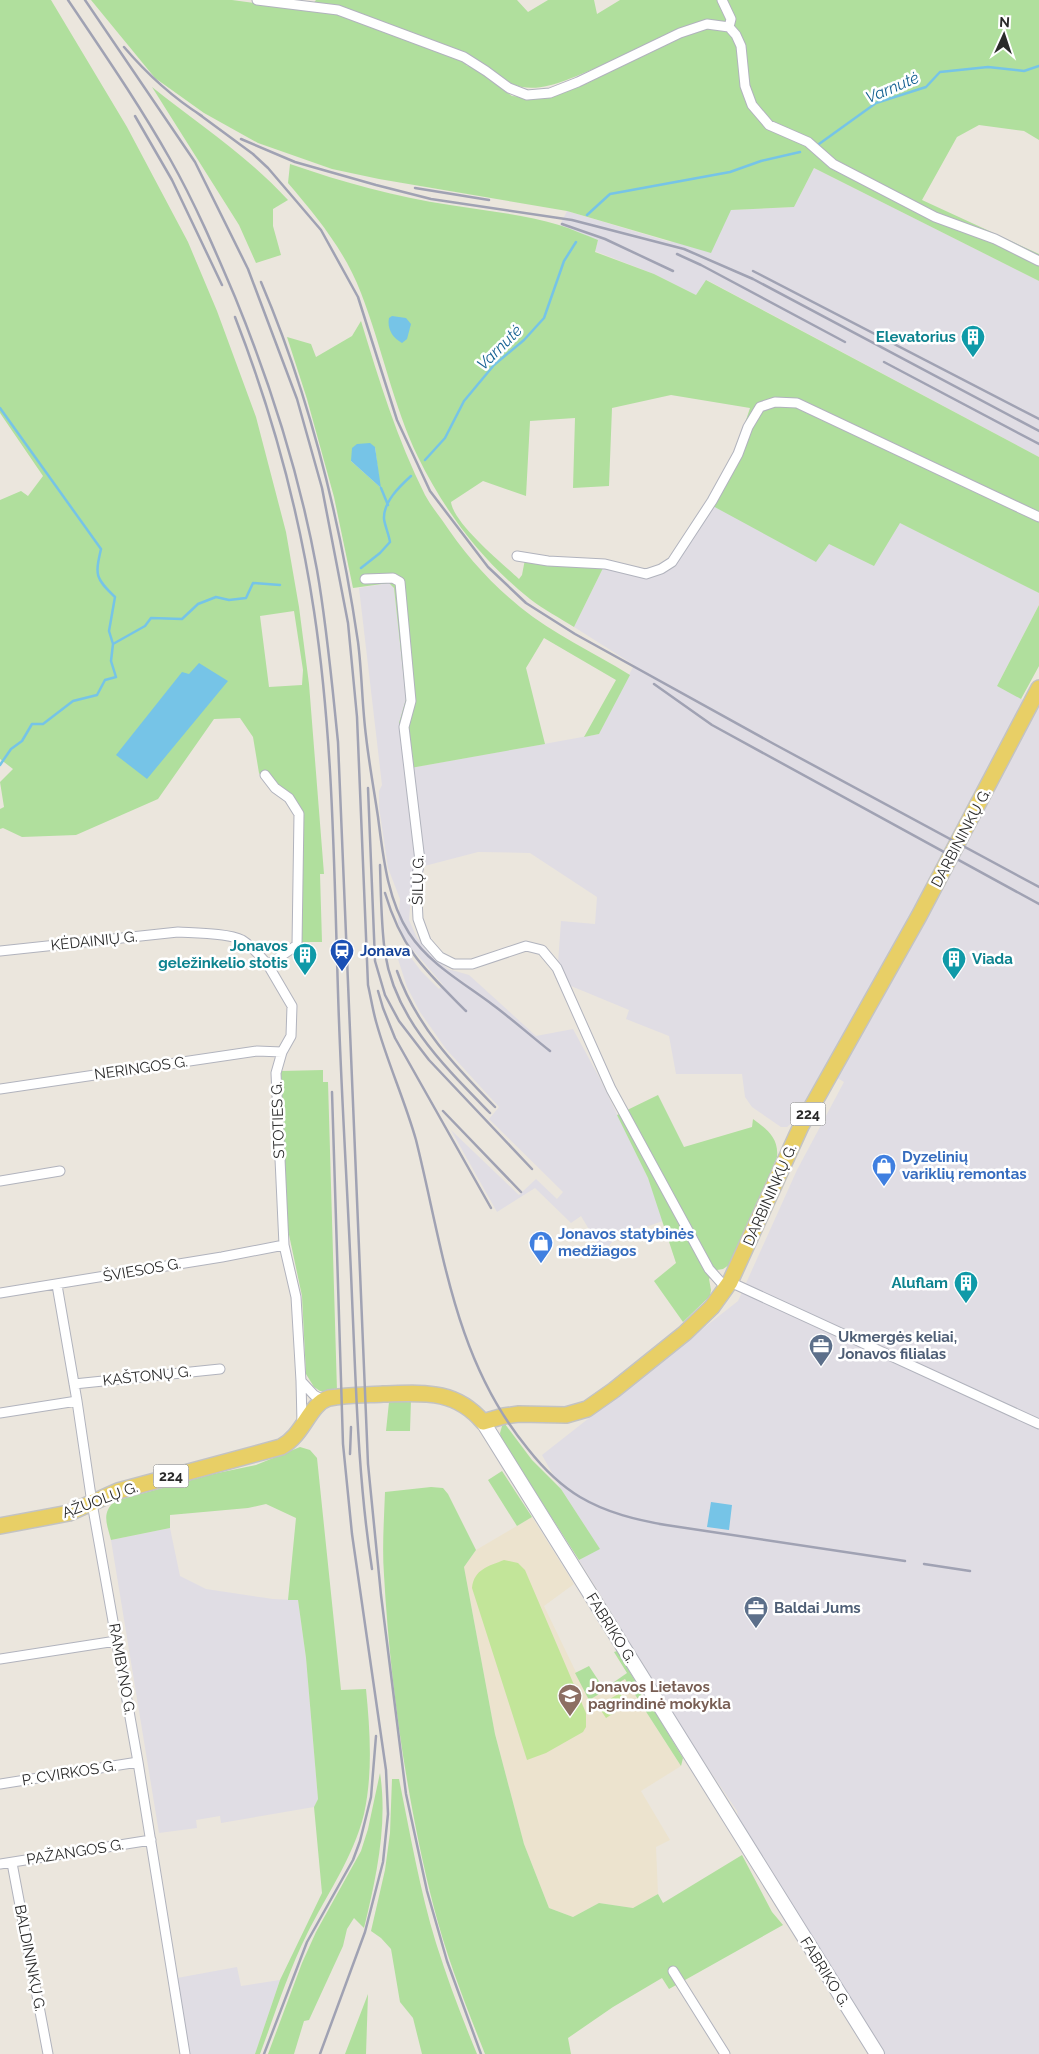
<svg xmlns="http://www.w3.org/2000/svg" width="1039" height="2054" viewBox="0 0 1039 2054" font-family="Raleway,sans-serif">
	<rect width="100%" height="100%" fill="#ebe6dd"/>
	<!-- industrial -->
	<path fill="#e0dde4" d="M814,168L1039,281V457L707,280L696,295L654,274L595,251L598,240L560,225L567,211L670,242L731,210L794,207Z
		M711,505L829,544L900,522L1039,593V605L997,686L1039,708V2054H884L740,1826L737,1811L698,1753L579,1560L599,1548L561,1489L542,1455L738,1301L797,1170L844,1082L823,1069L792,1123L787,1127H781L752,1107L745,1097L742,1074H676L669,1036L626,1019L629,1010L571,986L558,963L561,921L595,924L597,897L530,853L478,852L413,869L409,920L417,938L432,956L448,969L469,975L536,1036L573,1029L599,1077L648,1178L663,1221L646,1227L621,1231L603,1253L581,1216L571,1223L535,1188L497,1212L451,1130L519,1195L536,1179L557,1199L563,1192L489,1119L499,1107L446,1049L420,1012L407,987L395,950L403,947L421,971L439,989L443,985L407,943L398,923L400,899L388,868L379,807V791L382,785L359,588L389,583L394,588L406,699L399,723L405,769L599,734L634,665L574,627L605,564L645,574L672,562Z
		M170,1528L180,1576L206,1589L273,1599L298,1600L306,1658L318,1799L314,1807L221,1823L220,1816L196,1820L197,1828L159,1833L111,1540Z
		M237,1967L241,1986L280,1980L255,2054H189L177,1978Z"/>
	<!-- education -->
	<path fill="#ece3ce" d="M532,1517L574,1584L544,1606L589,1699L625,1679L681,1766L641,1791L670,1840L656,1847L658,1894L633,1908L599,1903L573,1917L549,1908L524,1844L495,1734L464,1567L476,1550Z"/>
	<!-- green -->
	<path fill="#b0df9d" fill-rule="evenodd" d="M0,0H51L127,127L188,242L217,311L256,417L286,532L299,607L309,684L324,874H320L322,942H296V818L289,800L268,786L259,773L253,737L240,718L214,719L158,799L76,835L22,837L3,828L0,829V809L4,807L0,782L13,769L0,759V500L21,491L28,496L43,476L0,413ZM294,611L303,670L302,685L269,687L260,616Z
		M91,0H232L308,10L316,0H517L528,12L548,0H594L597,14L620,0H1039V140L1024,131L979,125L957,137L922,200L1039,254V281L814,168L794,207L731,210L711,253L567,211L379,179L332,169L258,143L204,113L155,78ZM467,55C482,62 494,75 510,83C539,97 571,77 599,67L604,72L534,98L512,96L480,71L466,65Z
		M152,87C198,124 248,156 288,200L273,209V226L281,255L256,263L239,225Z
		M290,164C342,182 396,197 450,205C486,211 523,214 559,225C572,229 585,235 598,240L595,252L654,274L696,295L706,280L1039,457V593L900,523L874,566L829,544L816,562L711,505L733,459L750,408L671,395L612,408L609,486L573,488L575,418L530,421L526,496L483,481L451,502C454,524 501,562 519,579L522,575L526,554L605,564L574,627C560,618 544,610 530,599C482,561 445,512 418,457C393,405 382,347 361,293C345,251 317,217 288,183Z
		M361,321C379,380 397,439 425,495C430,504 436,512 442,520C464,553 489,582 520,607C553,634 593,652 630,675L599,734L584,737L616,680L544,638L526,668L545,744L405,769L399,723L406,699L394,588L389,583L353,588L334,497L307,399L287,337L311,344L316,357L352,336ZM375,447L380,487L351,461Z
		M1039,605V666L1021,699L997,686Z
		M323,1070V1082H328L337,1391H320L314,1387L306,1374L302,1296L288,1230L281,1071Z
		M658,1095L684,1147L752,1127L753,1119C767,1129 779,1138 777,1157L738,1249L729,1265L723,1269L717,1270L709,1279L711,1290L710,1296L683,1322L654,1281L676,1263L648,1178L617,1115Z
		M411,1400L410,1431H386L389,1402Z
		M505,1424L532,1460L561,1489L600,1549L579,1560L501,1439L500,1433L502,1426Z
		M300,1447L310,1450L317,1458L341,1690L366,1689C370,1730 373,1773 364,1814C353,1858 327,1894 307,1934C288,1972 275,2014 260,2054H255L280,1980L322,1893L314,1807L318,1799L306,1658L298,1600H288L296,1518L266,1504L248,1508L170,1515V1528L111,1540C107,1524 101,1513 115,1501L213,1474L256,1465Z
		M502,1471L532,1517L517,1526L488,1480Z
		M431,1487L443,1488L448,1494L476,1550L464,1567L495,1734L524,1844L549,1908L573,1917L599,1903L633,1908L658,1894L663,1903L742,1855L772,1912L783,1925L669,1989L662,1978L613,2007L568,2038L571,2054H485C466,2006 447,1958 434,1908C407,1803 390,1683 384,1575C382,1548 384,1520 385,1492Z
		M617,1651L642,1692L640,1698L644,1704L651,1705L683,1758L681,1766L625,1679L589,1700L575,1673L589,1666L604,1689L627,1673L614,1652Z
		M380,1773C388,1824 376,1879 364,1928L354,1918L347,1929L343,1946L309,2020L304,2021L294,2054H268L302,1963L316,1932L361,1851L368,1829Z
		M392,1779H399C410,1833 420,1891 436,1943C448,1981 462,2018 477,2054H422L413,2018L400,2002L391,1949L381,1938L371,1931L385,1870L390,1833Z
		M368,1994L366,2054H345Z"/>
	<!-- pitch -->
	<path fill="#c2e599" d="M504,1560L518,1563L525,1570L586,1713V1727L583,1732L546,1753L527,1760L472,1588C474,1569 489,1566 504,1560Z
		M620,1693L627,1705L606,1718L598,1706Z"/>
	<!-- water -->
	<path fill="#76c4e7" d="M392,316L406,318L411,324L407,339L402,343C392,338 387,328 389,318Z
		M370,443L375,447L381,488L351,461L352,448L357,444Z
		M199,663L228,681L147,779L116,755L182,672L189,674Z
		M711,1502L732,1505L729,1530L707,1527Z"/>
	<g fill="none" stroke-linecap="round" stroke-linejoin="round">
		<!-- stream -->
		<path stroke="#76c4e7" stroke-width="2.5" d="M819,144L876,103L926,87L940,72L988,67L1024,71L1039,66
			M587,215L610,194L730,172L761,161L800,152
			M0,408L101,549C95,575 95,578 115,597L109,631L113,644
			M425,460L445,438L464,401L494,365L524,340L544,318L564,261L576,242
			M381,488L388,505
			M361,568L380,553L390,542C389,535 385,526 384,519C383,502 400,486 411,476
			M0,765L11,749L22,741L32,724H43L73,701L97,695L105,680L116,677L111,661L113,644L145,626L151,618L182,619L198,604L216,597L229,600L246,598L253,583L280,585"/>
		<defs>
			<path id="street" d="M257,0L338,10L464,57L486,71L509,88L527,95L550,93L578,82L680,33L707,24L729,27
				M722,0L731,19L729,27L736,35L741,46L745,86L752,105L769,125L808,142L833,164L935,217L995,239L1039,261
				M517,556L548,561L605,564L646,574L661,569L672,562L712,501L738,454L748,427L760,407L775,402L797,403L1039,517
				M365,579L393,578L400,582L411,701L404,727L420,861L416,879L418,919L426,941L440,957L454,964H472L526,946L542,950L557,968L611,1089L709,1269L726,1288
				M265,775L275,788L289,798L299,814L297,945L268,965L292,1006L291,1036L282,1052L276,1073L284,1245L296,1297L301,1381L314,1395L323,1400
				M0,951L178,932C194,933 229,933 242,940C252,946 260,956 268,965
				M0,1089L257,1051L282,1052
				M0,1181L60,1171
				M730,1282L1039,1424
				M57,1285L77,1401L92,1503L138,1762L185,2054
				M0,1293L222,1257L284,1245
				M301,1381L302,1423
				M74,1384L220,1369
				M0,1413L77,1401
				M0,1659L116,1641
				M0,1784L138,1762
				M12,1863L48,2054
				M0,1864L151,1840
				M673,1971L725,2054"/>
			<path id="secondary" d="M483,1422L877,2054"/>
			<path id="primary" d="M0,1526L69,1513L118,1491L281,1447C304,1435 309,1404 329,1398C347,1395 365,1395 383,1394C423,1393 455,1389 483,1422L504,1416L519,1414L566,1415L587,1409L614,1390L685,1333L712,1307L730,1282L801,1126L919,916L1039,688"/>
		</defs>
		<!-- street casing -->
		<use href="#street" stroke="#b1b3bd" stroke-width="11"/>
		<!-- secondary casing -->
		<use href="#secondary" stroke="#b1b3bd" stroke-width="16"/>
		<!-- primary casing -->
		<use href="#primary" stroke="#c3c3c3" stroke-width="18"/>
		<!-- street -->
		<use href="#street" stroke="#fff" stroke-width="9"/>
		<!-- secondary -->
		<use href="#secondary" stroke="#fff" stroke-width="14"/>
		<!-- primary -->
		<use href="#primary" stroke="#e8cf66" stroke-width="15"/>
		<!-- rail -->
		<path stroke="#a0a2b3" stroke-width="2.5" d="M68,0C103,52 139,104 170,159C195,203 215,250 235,297C271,385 300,477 317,570C327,627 332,684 338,742L368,1464L381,1595L406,1794L427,1891L447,1961L481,2054
			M85,0L195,162L248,269L297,399L322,488L348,623L357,717L368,985C371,998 373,1012 377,1025C388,1064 405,1101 416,1140C443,1248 454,1360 528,1449C543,1468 560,1485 580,1497C607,1513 637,1520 666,1525L905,1561
			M124,47C147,74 172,97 202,116
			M196,112L253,154L268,168L321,230L358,297L397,420L430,491L488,567L526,603L575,634L774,744L1039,887
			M135,116L172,180L222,285
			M241,139L295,162L376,185L431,199L572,220L684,249L753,279L1039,431
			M415,188L489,200
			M562,224L605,239L673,271
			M677,254L701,265L845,342
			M753,271L1039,419
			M261,282C310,397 340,519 358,642C362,673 362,705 366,736C369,763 374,790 378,817C383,855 387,899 409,933C429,964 464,983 493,1005C512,1019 531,1036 550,1051
			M235,317C272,412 299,511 314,611C333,737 334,865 338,992C341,1093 348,1195 352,1297C356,1387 358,1479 372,1569
			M884,362L1039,444
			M654,684L712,725L1039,904
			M368,788L375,961L385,995L399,1021L429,1060L532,1169
			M380,865C381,894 381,924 385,953C395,1019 445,1067 490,1113
			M385,893C402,950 425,970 466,1011
			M397,971C416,1026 455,1066 495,1107
			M378,991L383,1008L395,1038L491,1208
			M443,1111L521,1192
			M350,1454L351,1427
			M924,1564L970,1571
			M264,2054L307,1942L353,1860L360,1841L371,1797L376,1736
			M320,2054L365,1932L383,1862L388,1814L386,1770L352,1534L343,1444L332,1092"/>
	</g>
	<!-- icons -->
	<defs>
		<symbol id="building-pin" viewBox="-11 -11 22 30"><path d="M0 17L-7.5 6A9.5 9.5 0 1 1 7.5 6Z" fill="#0f9aa8" stroke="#fff"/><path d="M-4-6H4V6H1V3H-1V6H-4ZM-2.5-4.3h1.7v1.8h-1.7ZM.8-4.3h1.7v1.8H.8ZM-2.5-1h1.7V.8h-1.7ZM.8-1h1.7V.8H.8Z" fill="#fff"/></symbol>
		<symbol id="station-pin" viewBox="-11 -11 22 30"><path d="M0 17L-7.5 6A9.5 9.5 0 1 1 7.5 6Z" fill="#1a4fb4" stroke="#fff"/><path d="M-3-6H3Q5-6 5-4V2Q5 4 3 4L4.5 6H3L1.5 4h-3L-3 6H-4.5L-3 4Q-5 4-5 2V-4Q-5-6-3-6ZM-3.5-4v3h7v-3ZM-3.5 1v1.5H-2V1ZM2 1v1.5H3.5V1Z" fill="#fff"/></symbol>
		<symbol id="shop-pin" viewBox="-11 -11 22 30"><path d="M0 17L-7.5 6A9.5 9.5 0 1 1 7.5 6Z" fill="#3f7fe0" stroke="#fff"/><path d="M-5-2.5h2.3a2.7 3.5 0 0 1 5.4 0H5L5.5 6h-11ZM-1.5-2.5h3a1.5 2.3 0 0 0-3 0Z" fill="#fff"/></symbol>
		<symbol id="office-pin" viewBox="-11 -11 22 30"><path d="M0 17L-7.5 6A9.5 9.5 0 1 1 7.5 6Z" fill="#5c6f8a" stroke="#fff"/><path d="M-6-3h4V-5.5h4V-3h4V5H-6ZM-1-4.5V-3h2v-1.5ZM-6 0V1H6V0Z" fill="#fff"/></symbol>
		<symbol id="school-pin" viewBox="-11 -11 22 30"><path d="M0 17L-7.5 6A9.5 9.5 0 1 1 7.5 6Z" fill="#8d6e63" stroke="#fff"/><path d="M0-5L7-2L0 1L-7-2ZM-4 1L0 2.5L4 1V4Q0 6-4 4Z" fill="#fff"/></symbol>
	</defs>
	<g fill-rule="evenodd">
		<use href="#building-pin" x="959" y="323" width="28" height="38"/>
		<use href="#station-pin" x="328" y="937" width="28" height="38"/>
		<use href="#building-pin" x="291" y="941" width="28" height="38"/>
		<use href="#building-pin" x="940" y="945" width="28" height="38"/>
		<use href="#shop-pin" x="870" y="1152" width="28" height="38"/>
		<use href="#shop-pin" x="527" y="1229" width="28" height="38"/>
		<use href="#building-pin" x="952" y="1269" width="28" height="38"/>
		<use href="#office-pin" x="807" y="1332" width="28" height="38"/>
		<use href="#office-pin" x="742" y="1594" width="28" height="38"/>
		<use href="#school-pin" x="556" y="1682" width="28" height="38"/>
	</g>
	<g text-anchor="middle" stroke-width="5" stroke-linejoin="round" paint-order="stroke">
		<!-- shield labels -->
		<g fill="#fff" stroke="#6a6a6a" stroke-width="1">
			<rect x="790.5" y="1102.5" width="35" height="23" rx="4"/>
			<rect x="153.5" y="1464.5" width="35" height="23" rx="4"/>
		</g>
		<g font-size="14" font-weight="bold" fill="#2a2a2a">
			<text x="808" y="1119">224</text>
			<text x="171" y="1481">224</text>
		</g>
		<!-- culture labels -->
		<g font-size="15" font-weight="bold" fill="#0d838f" stroke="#fff" text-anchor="end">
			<text x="956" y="342">Elevatorius</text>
			<text x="288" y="951">Jonavos<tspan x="288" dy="17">geležinkelio stotis</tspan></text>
			<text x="972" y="964" text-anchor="start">Viada</text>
			<text x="948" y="1288">Aluflam</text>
		</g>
		<!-- street labels -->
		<g font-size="15" fill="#2a2a2a" stroke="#fff">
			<text transform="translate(961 838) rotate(-62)" y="5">DARBININKŲ G.</text>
			<text transform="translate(418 880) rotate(-89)" y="5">ŠILŲ G.</text>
			<text transform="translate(94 941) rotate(-6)" y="5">KĖDAINIŲ G.</text>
			<text transform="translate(141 1068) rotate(-8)" y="5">NERINGOS G.</text>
			<text transform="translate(278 1120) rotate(-92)" y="5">STOTIES G.</text>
			<text transform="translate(770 1195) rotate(-66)" y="5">DARBININKŲ G.</text>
			<text transform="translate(142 1270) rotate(-10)" y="5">ŠVIESOS G.</text>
			<text transform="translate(147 1376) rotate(-6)" y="5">KAŠTONŲ G.</text>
			<text transform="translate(100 1500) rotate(-20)" y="5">ĄŽUOLŲ G.</text>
			<text transform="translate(611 1628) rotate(58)" y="5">FABRIKO G.</text>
			<text transform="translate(122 1669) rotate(80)" y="5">RAMBYNO G.</text>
			<text transform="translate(69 1773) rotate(-9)" y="5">P. CVIRKOS G.</text>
			<text transform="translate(75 1852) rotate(-9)" y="5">PAŽANGOS G.</text>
			<text transform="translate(30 1958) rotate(79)" y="5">BALDININKŲ G.</text>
			<text transform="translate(825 1972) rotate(58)" y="5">FABRIKO G.</text>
		</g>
		<!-- transit labels -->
		<g font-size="15" font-weight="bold" fill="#164399" stroke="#fff" text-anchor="start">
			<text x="360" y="956">Jonava</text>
		</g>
		<!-- shop labels -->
		<g font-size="15" font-weight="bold" fill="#366cbe" stroke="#fff" text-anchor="start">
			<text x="902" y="1162">Dyzelinių<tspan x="902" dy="17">variklių remontas</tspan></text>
			<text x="558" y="1239">Jonavos statybinės<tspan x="558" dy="17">medžiagos</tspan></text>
		</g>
		<!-- service labels -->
		<g font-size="15" font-weight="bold" fill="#4e5e75" stroke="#fff" text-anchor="start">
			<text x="838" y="1342">Ukmergės keliai,<tspan x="838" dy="17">Jonavos filialas</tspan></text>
			<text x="774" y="1613">Baldai Jums</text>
		</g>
		<!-- education labels -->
		<g font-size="15" font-weight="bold" fill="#785e54" stroke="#fff" text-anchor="start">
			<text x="588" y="1692">Jonavos Lietavos<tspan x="588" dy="17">pagrindinė mokykla</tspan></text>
		</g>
		<!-- water labels -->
		<g font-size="16" font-style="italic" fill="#166293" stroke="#fff">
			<text transform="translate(892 87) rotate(-23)" y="6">Varnutė</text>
			<text transform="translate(499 347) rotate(-45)" y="6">Varnutė</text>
		</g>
	</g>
	<!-- north arrow -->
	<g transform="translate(1004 35) rotate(3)" stroke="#ffffff" stroke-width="4" paint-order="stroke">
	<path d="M0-4L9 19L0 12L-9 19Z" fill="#2a2a2a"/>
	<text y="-8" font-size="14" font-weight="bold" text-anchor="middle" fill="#2a2a2a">N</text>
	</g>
</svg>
